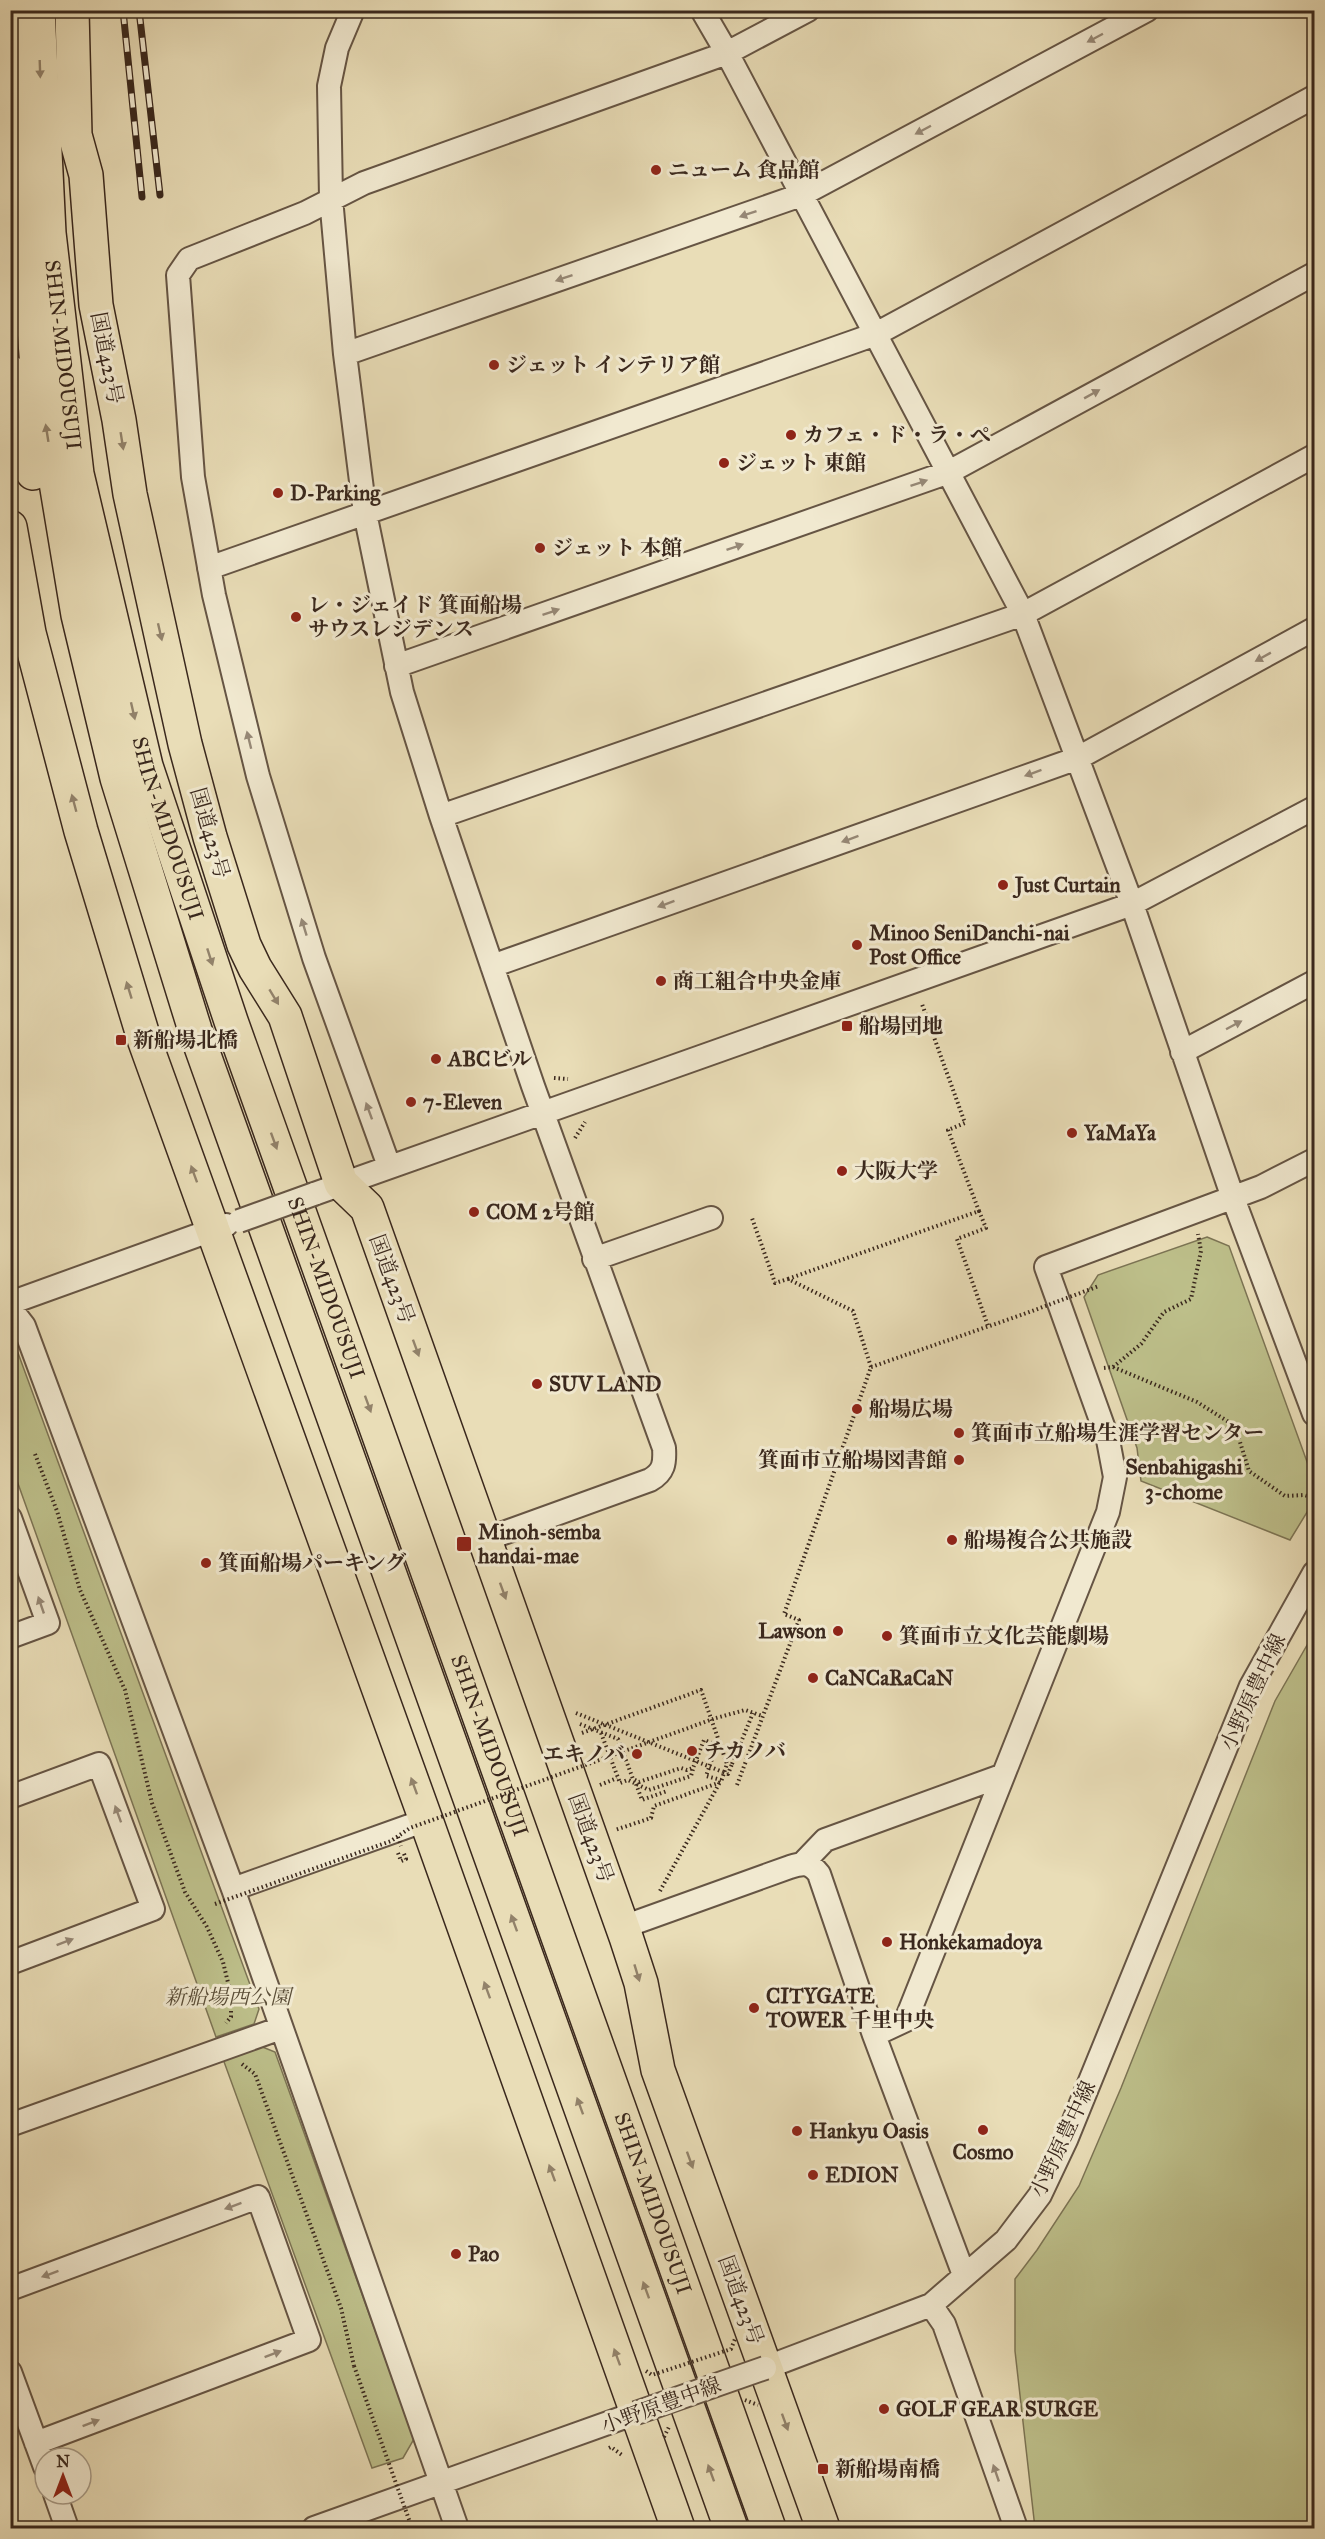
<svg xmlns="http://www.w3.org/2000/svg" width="1325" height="2539" viewBox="0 0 1325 2539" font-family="'IM FELL Great Primer','Noto Serif JP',serif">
	<rect width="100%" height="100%" fill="#e9ddb7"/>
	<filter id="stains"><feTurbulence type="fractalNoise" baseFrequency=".00333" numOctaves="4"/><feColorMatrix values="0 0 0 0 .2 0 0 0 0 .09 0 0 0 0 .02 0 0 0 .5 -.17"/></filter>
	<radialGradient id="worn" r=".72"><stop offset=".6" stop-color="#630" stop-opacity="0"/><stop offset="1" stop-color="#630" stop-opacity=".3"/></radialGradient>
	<!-- green -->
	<path fill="#bdbf8a" stroke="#7c7454" stroke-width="1.5" d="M1207,1237L1229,1246L1314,1481L1309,1509L1290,1540L1141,1481L1137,1448L1084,1297L1098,1275Z
		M18,1353L259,2009L254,2024L216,2037L11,1464V1356Z
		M1314,1633V2528H1035L1015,2351V2279L1037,2250L1079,2186L1121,2088L1275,1701Z
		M260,2046L275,2052L414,2439L403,2458L372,2468L223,2059Z"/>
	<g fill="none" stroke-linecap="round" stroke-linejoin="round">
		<defs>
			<path id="minor" d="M353,10L337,48L329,86L331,198L345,354L365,513L402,692L441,816L533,1086L664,1448C665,1463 664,1472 650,1480L484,1540
				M702,10L727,53L1023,614L1132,904L1233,1198L1314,1414
				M345,354L801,195L1147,10
				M209,568L876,334L1314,97
				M396,666L949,472L1314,274
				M441,816L1023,614L1314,456
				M492,966L1078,758L1314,629
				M1182,1052L1314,982
				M389,1166L314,958L258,776L214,595L193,477L178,275L189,259L305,213L364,183L727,53L808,10
				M314,1194L1132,904L1314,808
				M594,1259L711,1218
				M10,1303L226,1225
				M10,1308L24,1326L233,1889L457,2528
				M10,1518L48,1623L10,1637
				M10,1797L99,1764L153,1909L10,1963
				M803,1863L825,1840L1001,1776
				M233,1889L426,1820
				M623,1927L790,1867C803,1863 810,1862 819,1874L874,2035L964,2275
				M874,2035L906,2020L1108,1512L1115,1477L1108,1440L1046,1267L1261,1187L1314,1160
				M10,2125L281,2028
				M10,2289L258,2197L309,2340L36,2443
				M931,2305L944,2324L1016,2528
				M765,2368L931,2305L1006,2240L1040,2195L1066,2140L1251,1686L1314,1573
				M10,2372L45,2467
				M55,2494L67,2528
				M314,2528L636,2413"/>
			<g id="highway">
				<path d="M14,10L18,114L37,368L78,615L117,778L195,1030L731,2528"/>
				<path id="s1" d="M38,10L49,233L77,474L146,766L231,1021L769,2528"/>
				<path d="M72,10L75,135L86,175L96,305L119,420L130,494L185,744L210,837L244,945L255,968L285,1016L341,1183L367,1208L626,1937L641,1983L658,2070L823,2528"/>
				<path d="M10,372L33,473"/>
				<path d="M10,527L29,633L81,831L145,1042L426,1820L678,2528"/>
			</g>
		</defs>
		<!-- minor casing -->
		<use href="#minor" stroke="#654" stroke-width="26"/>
		<!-- highway casing -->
		<use href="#highway" stroke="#3a281d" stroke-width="36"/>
		<!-- path -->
		<path stroke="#3a281d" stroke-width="4" stroke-dasharray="1.5 3" stroke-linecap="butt" d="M554,1078L568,1079
			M575,1138L585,1122
			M979,1211L986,1228L957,1239L988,1326
			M788,1279L979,1211L948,1130L965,1123L922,1004
			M871,1367L1024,1314
			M1113,1367L1141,1344L1164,1312L1191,1299L1201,1251L1198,1234
			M1104,1368L1113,1367L1197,1402L1235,1426L1249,1471L1285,1496L1304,1495L1314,1498
			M35,1454L57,1511L80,1590L125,1690L152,1803L185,1892L207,1927L223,1962L231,1995V2017L226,2023
			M576,1713L723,1772
			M716,1718L745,1710L762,1716
			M580,1724L618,1739L633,1779L639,1782L681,1768L687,1770L693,1768L704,1740L717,1745L706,1776L721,1780
			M582,1733L701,1690L727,1764L721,1782L654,1806L651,1818L615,1830
			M601,1733L620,1783L628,1780L649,1790L691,1776L693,1769
			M732,1764L753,1713
			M636,1784L642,1800L667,1791
			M600,1785L617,1778
			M737,1785L799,1620L784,1614L871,1367L853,1311L788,1279L775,1283L752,1218
			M398,1853L401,1861L406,1859L403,1851
			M660,1891L720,1782
			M242,2064L255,2074L341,2308L354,2366
			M609,2448L611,2447L622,2455"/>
		<!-- minor -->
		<use href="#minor" stroke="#f1e9d0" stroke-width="22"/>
		<!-- highway -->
		<use href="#highway" stroke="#e9ddb7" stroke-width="33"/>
		<defs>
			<path id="rail" d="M123,10L142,197
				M139,10L160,195"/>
		</defs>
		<!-- rail casing -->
		<use href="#rail" stroke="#3a281d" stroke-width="7"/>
		<!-- rail -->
		<use href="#rail" stroke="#f1e9d0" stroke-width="4.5" stroke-dasharray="14" stroke-linecap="butt"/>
		<defs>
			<path id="minor-bridge" d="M239,1221L314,1194
				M636,2413L765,2368"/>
		</defs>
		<!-- minor-bridge casing -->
		<use href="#minor-bridge" stroke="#654" stroke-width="26" stroke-linecap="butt"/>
		<!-- path-bridge -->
		<path stroke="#3a281d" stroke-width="4" stroke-dasharray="1.5 3" stroke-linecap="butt" d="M1024,1314L1099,1286
			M723,1772L728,1774L732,1764
			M398,1837L401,1846
			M215,1904L391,1841L410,1828L716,1718
			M354,2366L412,2528
			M646,2371L652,2375L731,2349L735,2339
			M745,2400L758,2405
			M664,2437L670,2425"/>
		<!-- minor-bridge -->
		<use href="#minor-bridge" stroke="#f1e9d0" stroke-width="22"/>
	</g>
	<!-- one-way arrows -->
	<defs><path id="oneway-solid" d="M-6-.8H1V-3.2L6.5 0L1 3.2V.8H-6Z" transform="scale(1.5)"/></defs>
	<g fill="#968876">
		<use href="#oneway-solid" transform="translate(1095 38) rotate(152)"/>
		<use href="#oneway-solid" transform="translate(923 130) rotate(152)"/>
		<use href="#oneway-solid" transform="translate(748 214) rotate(161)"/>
		<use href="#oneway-solid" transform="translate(564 278) rotate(161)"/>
		<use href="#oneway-solid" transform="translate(1092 394) rotate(-29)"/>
		<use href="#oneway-solid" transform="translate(919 483) rotate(-19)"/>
		<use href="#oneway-solid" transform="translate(735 547) rotate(-19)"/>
		<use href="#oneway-solid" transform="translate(551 612) rotate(-19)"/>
		<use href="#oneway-solid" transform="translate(1263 657) rotate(151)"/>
		<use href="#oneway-solid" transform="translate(249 740) rotate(-104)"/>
		<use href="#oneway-solid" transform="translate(1033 773) rotate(160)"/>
		<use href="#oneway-solid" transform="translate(850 839) rotate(160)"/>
		<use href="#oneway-solid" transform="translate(666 904) rotate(160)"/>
		<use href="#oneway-solid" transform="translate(304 927) rotate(-107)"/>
		<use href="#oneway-solid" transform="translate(1234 1025) rotate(-28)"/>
		<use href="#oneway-solid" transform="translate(369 1111) rotate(-110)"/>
		<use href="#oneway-solid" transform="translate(41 1605) rotate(-109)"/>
		<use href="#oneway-solid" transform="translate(118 1814) rotate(-110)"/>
		<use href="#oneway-solid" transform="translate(65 1942) rotate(-21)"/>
		<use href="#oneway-solid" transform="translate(233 2206) rotate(160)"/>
		<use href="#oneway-solid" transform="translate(50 2274) rotate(160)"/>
		<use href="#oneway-solid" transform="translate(273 2354) rotate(-21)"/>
		<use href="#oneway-solid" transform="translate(91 2423) rotate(-21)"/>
		<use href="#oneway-solid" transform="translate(996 2473) rotate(-109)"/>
	</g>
	<g fill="#92826a">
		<use href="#oneway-solid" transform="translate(40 69) rotate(88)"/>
		<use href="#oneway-solid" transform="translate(47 433) rotate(-99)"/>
		<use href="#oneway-solid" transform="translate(122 441) rotate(81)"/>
		<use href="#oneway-solid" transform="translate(160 632) rotate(77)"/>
		<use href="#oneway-solid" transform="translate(133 711) rotate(77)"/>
		<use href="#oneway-solid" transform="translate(74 803) rotate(-105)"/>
		<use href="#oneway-solid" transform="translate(210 957) rotate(72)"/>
		<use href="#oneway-solid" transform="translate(129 990) rotate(-107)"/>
		<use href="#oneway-solid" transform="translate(274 997) rotate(59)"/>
		<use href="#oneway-solid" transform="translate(274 1141) rotate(70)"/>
		<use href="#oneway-solid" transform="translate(194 1174) rotate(-110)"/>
		<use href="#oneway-solid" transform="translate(416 1348) rotate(70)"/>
		<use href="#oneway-solid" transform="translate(368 1404) rotate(70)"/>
		<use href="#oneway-solid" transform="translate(503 1591) rotate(70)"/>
		<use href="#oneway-solid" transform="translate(414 1786) rotate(-110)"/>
		<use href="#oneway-solid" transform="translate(514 1923) rotate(-110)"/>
		<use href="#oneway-solid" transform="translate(637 1973) rotate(73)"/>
		<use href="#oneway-solid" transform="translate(487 1990) rotate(-110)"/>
		<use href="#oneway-solid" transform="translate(580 2106) rotate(-110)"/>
		<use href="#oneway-solid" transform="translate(690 2160) rotate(70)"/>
		<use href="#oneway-solid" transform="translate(552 2173) rotate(-110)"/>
		<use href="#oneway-solid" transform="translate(646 2290) rotate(-110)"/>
		<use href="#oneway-solid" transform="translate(617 2357) rotate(-110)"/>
		<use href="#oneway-solid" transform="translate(785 2422) rotate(70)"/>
		<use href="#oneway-solid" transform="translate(711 2473) rotate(-110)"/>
	</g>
	<!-- markers -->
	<g fill="#8f2418" stroke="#f1e9d0" stroke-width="2">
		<circle cx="656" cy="170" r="6"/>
		<circle cx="494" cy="365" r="6"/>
		<circle cx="791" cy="435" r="6"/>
		<circle cx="724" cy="463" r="6"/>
		<circle cx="278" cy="493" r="6"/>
		<circle cx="540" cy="548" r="6"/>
		<circle cx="296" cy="617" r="6"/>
		<circle cx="1003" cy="885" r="6"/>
		<circle cx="857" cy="945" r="6"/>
		<circle cx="661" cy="981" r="6"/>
		<rect x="841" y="1020" width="12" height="12" rx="3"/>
		<rect x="115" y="1034" width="12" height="12" rx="3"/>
		<circle cx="436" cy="1059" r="6"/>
		<circle cx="411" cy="1102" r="6"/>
		<circle cx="1072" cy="1133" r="6"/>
		<circle cx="842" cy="1171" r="6"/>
		<circle cx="474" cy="1212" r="6"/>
		<circle cx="537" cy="1384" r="6"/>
		<circle cx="857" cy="1409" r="6"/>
		<circle cx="959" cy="1433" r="6"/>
		<circle cx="959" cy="1460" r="6"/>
		<circle cx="952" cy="1540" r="6"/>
		<rect x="456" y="1536" width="16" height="16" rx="3"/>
		<circle cx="206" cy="1563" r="6"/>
		<circle cx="838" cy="1631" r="6"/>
		<circle cx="887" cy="1636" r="6"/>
		<circle cx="813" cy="1678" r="6"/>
		<circle cx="692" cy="1751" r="6"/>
		<circle cx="637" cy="1754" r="6"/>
		<circle cx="887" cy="1942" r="6"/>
		<circle cx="754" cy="2008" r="6"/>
		<circle cx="983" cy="2130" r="6"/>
		<circle cx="797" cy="2131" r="6"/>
		<circle cx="813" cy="2175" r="6"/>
		<circle cx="456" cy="2254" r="6"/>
		<circle cx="884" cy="2409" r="6"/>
		<rect x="817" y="2463" width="12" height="12" rx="3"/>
	</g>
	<g text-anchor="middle" stroke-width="6" stroke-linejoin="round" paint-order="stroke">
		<!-- poi labels -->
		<g font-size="21" font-weight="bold" fill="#3a281d" stroke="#f1e9d0" text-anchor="start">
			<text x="668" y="177">ニューム 食品館</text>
			<text x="506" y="372">ジェット インテリア館</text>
			<text x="803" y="442">カフェ・ド・ラ・ぺ</text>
			<text x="736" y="470">ジェット 東館</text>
			<text x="290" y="500">D-Parking</text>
			<text x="552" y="555">ジェット 本館</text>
			<text x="308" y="612">レ・ジェイド 箕面船場<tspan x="308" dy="24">サウスレジデンス</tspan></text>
			<text x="1015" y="892">Just Curtain</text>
			<text x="869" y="940">Minoo SeniDanchi-nai<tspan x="869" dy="24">Post Office</tspan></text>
			<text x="673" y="988">商工組合中央金庫</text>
			<text x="859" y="1033">船場団地</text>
			<text x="133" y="1047">新船場北橋</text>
			<text x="448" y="1066">ABCビル</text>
			<text x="423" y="1109">7-Eleven</text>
			<text x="1084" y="1140">YaMaYa</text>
			<text x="854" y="1178">大阪大学</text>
			<text x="486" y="1219">COM 2号館</text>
			<text x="549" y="1391">SUV LAND</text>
			<text x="869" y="1416">船場広場</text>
			<text x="971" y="1440">箕面市立船場生涯学習センター</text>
			<text x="947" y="1467" text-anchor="end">箕面市立船場図書館</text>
			<text x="478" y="1539">Minoh-semba<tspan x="478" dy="24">handai-mae</tspan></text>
			<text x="964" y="1547">船場複合公共施設</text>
			<text x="218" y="1570">箕面船場パーキング</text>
			<text x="826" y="1638" text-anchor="end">Lawson</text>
			<text x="899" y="1643">箕面市立文化芸能劇場</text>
			<text x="825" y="1685">CaNCaRaCaN</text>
			<text x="704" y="1758">チカノバ</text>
			<text x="625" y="1761" text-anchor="end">エキノバ</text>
			<text x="899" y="1949">Honkekamadoya</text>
			<text x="766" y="2003">CITYGATE<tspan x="766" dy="24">TOWER 千里中央</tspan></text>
			<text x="809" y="2138">Hankyu Oasis</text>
			<text x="983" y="2159" text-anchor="middle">Cosmo</text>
			<text x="825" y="2182">EDION</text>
			<text x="468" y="2261">Pao</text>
			<text x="896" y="2416">GOLF GEAR SURGE</text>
			<text x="835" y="2476">新船場南橋</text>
		</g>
		<!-- street labels -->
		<g font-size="21" fill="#3a281d" stroke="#f1e9d0">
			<text dy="7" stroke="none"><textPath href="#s1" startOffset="346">SHIN-MIDOUSUJI</textPath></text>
			<text transform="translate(107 358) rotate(79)" y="7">国道423号</text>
			<text dy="7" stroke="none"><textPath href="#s1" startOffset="832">SHIN-MIDOUSUJI</textPath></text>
			<text transform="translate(210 833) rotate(74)" y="7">国道423号</text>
			<text transform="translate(392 1279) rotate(70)" y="7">国道423号</text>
			<text dy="7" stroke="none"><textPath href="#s1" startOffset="1318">SHIN-MIDOUSUJI</textPath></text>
			<text transform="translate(1253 1692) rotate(-65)" y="7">小野原豊中線</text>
			<text dy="7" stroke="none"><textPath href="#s1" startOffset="1804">SHIN-MIDOUSUJI</textPath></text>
			<text transform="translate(591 1838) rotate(70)" y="7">国道423号</text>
			<text transform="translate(1063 2139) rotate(-65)" y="7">小野原豊中線</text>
			<text dy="7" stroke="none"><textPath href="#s1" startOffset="2290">SHIN-MIDOUSUJI</textPath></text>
			<text transform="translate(741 2300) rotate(70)" y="7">国道423号</text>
			<text transform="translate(661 2405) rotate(-20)" y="7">小野原豊中線</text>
		</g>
		<!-- park labels -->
		<g font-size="21" font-style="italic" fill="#5b4e38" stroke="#f1e9d0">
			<text x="228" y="2004">新船場西公園</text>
		</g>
		<!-- neighbourhood labels -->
		<g font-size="22" font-weight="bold" fill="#3a281d" stroke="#f1e9d0">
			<text x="1184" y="1474">Senbahigashi<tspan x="1184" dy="25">3-chome</tspan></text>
		</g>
	</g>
	<!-- margin -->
	<rect width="1325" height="2539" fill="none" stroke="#e9ddb7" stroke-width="36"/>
	<rect x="12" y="12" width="1301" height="2515" fill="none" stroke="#3a281d" stroke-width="3"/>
	<rect x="18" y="18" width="1289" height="2503" fill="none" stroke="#3a281d" stroke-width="1.5"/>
	<!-- north arrow -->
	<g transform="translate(63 2476)"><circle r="28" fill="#f1e9d0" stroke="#a89c88" stroke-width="1.5"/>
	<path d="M0-4.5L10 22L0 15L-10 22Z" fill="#8f2418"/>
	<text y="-9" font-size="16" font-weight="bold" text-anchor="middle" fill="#3a281d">N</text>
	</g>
	<rect width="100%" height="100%" filter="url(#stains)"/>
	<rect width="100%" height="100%" fill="url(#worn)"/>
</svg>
